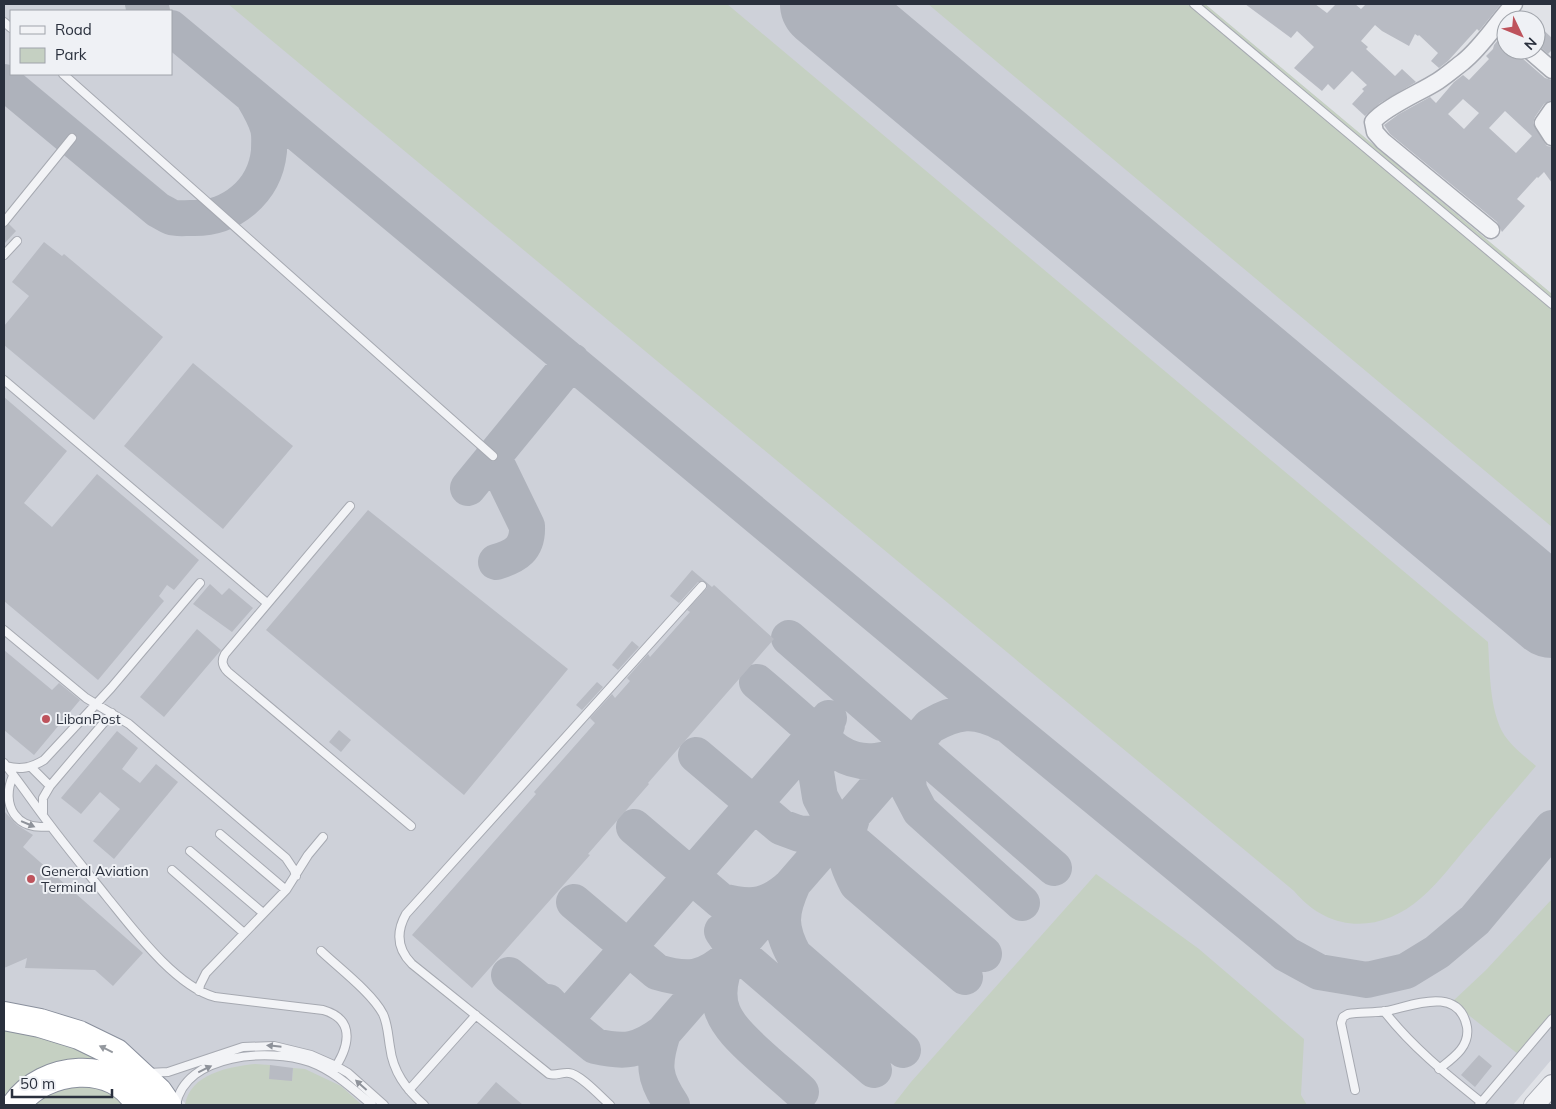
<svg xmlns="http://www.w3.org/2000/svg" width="1556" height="1109" viewBox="0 0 1556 1109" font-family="Mulish,sans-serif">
	<rect width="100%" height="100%" fill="#e0e2e7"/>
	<!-- built -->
	<path fill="#ced1d9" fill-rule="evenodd" d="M4,4H1205L1552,294V1059L1513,1105H185V1103L160,1079L4,1024ZM11,11H171V74H11Z"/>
	<!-- green -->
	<path fill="#c5d0c2" d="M228,4H727L1488,642C1490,671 1489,717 1508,740C1516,750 1527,758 1536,766C1515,791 1493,816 1472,841C1455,860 1440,882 1421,898C1381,933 1330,934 1294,891Z
		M928,4H1205L1552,294V527Z
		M1096,874L1199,949L1304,1039L1301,1095L1307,1105H893L911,1082Z
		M1552,899V1014L1518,1054L1452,1002L1486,970Z
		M4,1024L108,1057L102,1066L4,1105Z
		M255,1064L270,1065L292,1081L293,1068L305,1069L341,1086L362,1105H185C190,1074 228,1067 255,1064Z
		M66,1081L108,1089L125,1105H24Z"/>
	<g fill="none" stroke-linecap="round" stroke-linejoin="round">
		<!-- taxiway -->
		<path stroke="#aeb2bb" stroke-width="36" d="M143,4L152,11
			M171,28L1010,727L1286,954L1319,972L1367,980L1406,971L1437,952L1475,920L1552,828
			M4,82L158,210C162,212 167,215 171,217C177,219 184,218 190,218C231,220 265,191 269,151C269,143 270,135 268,128C265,117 259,107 253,97
			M493,456L527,526C528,549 516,556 496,562
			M468,488L572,361
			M1510,578L1552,616
			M789,638L1054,868
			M757,682C775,697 792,712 809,727C819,735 828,745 838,752C863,768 891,762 913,745L907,768L909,790L920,811L1022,903
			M827,725L822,737L816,772L820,797L837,828L984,954
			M696,755L781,827L800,834L820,833L837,828L853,815C843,846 841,854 857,884L965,977
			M634,827L721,901C753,909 769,907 793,884C780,913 779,927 794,955L903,1050
			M574,902L657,972C687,981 704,980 728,958C708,1004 724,1023 758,1054C772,1067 787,1079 801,1092
			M722,931L735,950L874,1070
			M509,975L595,1046C625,1053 639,1051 663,1033L930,726C956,711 975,708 1002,723
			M548,1002L565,1020L829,718
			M663,1033C653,1064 653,1077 672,1105"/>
		<!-- runway -->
		<path stroke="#aeb2bb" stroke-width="90" d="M825,4L1552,613"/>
	</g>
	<!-- building -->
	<path fill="#b8bbc3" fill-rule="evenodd" d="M1245,4H1315L1327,13L1336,4H1355L1361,9L1366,4H1501L1479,31L1477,29L1448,61L1439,68L1431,61L1438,53L1419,35L1418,36L1415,34L1409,46L1382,31L1375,25L1361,41L1368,47L1366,49L1395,76L1402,69L1416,82L1380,103L1365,116L1352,104L1364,91L1362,89L1367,85L1352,71L1334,90L1328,84L1322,91L1294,68L1314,47L1297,31L1291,38Z
		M1536,23L1552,38V50L1548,54L1536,43Z
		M1506,34V50H1519L1522,58L1545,78L1552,80V100L1544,104L1535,117L1533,123L1544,142L1547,146L1552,147V183L1544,172L1538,178L1537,177L1517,199L1525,206L1502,232L1497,222L1390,134L1384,125L1399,114L1430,97L1436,103L1454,82L1463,75L1469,80L1489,59L1486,56L1493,49L1494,45L1501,36L1502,38ZM1463,99L1479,113L1464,129L1448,114ZM1505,111L1532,136L1516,153L1489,128Z
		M9,224L16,231L4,244V228Z
		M44,242L62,256L64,254L163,337L94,420L4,345V326L29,296L12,282Z
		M193,363L293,446L223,529L124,446Z
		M4,397L67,451L24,503L52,527L97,474L199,560L174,590L167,585L159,596L164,601L98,680L4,601Z
		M368,510L568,669L464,795L266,630Z
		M692,570L712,587L714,585L774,639L648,783L649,784L588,854L590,855L472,988L412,935L536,794L534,792L595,723L590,718L612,694L615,698L630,681L627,678L648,654L650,657L690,612L687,610L707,588L705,582H698L679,603L670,596Z
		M210,584L222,595L229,588L253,608L232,632L193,604Z
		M197,629L221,650L164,717L140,697Z
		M632,641L639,647L618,670L612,665Z
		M4,650L52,690L59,683L80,700L34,755L4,730Z
		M597,682L603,687L582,710L576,705Z
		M339,730L351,740L341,752L329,742Z
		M117,731L138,748L122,769L140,783L156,764L178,782L114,859L93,841L120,809L100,792L81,814L61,798Z
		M4,811L17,825L33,835L23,847L143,953L113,986L95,970L25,968L27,958L4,968Z
		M1479,1055L1492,1066L1475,1087L1461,1075Z
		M270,1065L293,1068L292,1081L269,1079Z
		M496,1082L523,1105H476Z"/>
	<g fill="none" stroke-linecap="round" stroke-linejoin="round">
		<defs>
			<path id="service" d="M1194,4L1552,304
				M4,22L11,28
				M63,74L493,456
				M4,222L72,138
				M4,255L17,241
				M4,380L267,603
				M350,506L225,654C221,661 222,666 228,672L411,826
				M4,630L86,698L129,724L286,858L294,870L296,876
				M4,763C20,783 34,804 50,825C68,849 88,873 107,897C133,929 175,986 215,997L323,1010C358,1020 348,1050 332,1072
				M6,766C20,770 31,768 44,760L111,688L200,583
				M31,767L50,786
				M13,776C0,805 17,832 50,826
				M43,813V798L50,786L112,713
				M220,834L286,890
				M190,851L263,913
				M172,870L244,933
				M321,951C339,968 372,993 383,1014C388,1025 388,1036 390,1047C393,1072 406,1089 424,1105
				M199,991L200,985L206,973L286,890L308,855L323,837
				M1384,1011C1412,1047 1446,1074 1481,1102
				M148,1073L168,1072L243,1047L274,1046L311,1055L336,1066L348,1073L384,1105
				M409,1090L476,1015
				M1355,1090L1341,1023L1343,1017L1348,1014C1360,1012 1373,1013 1386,1011C1412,1006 1459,985 1467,1027C1470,1047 1453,1058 1439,1069
				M176,1105C185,1053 270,1048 310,1062C334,1071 352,1088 372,1105
				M610,1105C601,1097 580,1074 569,1073C562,1072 556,1076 549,1074L412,964C397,949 396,932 406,914L702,586
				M1479,1105L1552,1019"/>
			<path id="minor" d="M1529,50L1552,70
				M1552,110L1543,123L1552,137
				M1491,230L1383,141L1375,132L1373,122C1383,108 1423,91 1438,81C1447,75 1455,68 1463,62C1483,46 1497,22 1514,4"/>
			<path id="tertiary" d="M1534,1105L1552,1085"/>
			<path id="motorway" d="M4,1016L40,1023L79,1035L116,1053L158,1092L167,1105
				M16,1105C43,1066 116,1058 139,1105"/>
		</defs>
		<!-- service casing -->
		<use href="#service" stroke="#a6a9b1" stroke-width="10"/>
		<!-- minor casing -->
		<use href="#minor" stroke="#a6a9b1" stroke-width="19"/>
		<!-- tertiary casing -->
		<use href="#tertiary" stroke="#a6a9b1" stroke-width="22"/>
		<!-- motorway casing -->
		<use href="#motorway" stroke="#898f9c" stroke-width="30"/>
		<!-- service -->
		<use href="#service" stroke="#f2f3f6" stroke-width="8"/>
		<!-- minor -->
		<use href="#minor" stroke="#f2f3f6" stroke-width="16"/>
		<!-- tertiary -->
		<use href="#tertiary" stroke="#f2f3f6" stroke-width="20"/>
		<!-- motorway -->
		<use href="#motorway" stroke="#fff" stroke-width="28"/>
	</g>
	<!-- one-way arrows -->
	<defs><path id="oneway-solid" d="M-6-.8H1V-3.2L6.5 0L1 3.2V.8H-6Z" transform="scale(1.25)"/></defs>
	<g fill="#8e929a">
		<use href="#oneway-solid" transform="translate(28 824) rotate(23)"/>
		<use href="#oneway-solid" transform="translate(274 1046) rotate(-174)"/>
		<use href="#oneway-solid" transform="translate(205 1069) rotate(-26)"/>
		<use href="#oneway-solid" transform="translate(361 1085) rotate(-138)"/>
	</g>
	<use fill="#94989e" href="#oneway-solid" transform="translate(106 1049) rotate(-154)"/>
	<!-- markers -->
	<g fill="#be535c" stroke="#eff1f5" stroke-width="2">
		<circle cx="46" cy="719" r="5"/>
		<circle cx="31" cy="879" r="5"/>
	</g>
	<g text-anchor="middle" stroke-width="4" stroke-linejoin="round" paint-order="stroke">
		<!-- poi labels -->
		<g font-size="14" fill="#2a303d" stroke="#eff1f5" text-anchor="start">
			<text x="56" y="724">LibanPost</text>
			<text x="41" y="876">General Aviation<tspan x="41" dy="16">Terminal</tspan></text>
		</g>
	</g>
	<!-- border -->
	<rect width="1556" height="1109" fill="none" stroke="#2a303d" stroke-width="10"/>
	<!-- legend -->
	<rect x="10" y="10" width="162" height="65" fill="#eff1f5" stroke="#a0a4ab"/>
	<rect x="20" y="26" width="25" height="8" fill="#f2f3f6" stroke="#a0a4ab"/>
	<text x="55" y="35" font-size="15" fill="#2a303d">Road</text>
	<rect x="20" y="48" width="25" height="15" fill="#c5d0c2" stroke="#a0a4ab"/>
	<text x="55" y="60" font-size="15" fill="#2a303d">Park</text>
	<!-- north arrow -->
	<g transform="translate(1521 35) rotate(133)"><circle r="24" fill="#eff1f5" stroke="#a0a4ab"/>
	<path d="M0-4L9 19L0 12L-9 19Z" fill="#be535c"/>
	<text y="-8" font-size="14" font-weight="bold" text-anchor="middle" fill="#2a303d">N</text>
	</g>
	<!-- scale -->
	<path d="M12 1089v8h100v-8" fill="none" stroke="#2a303d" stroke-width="2.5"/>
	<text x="20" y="1089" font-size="15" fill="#2a303d" stroke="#eff1f5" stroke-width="4" paint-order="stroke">50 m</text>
</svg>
